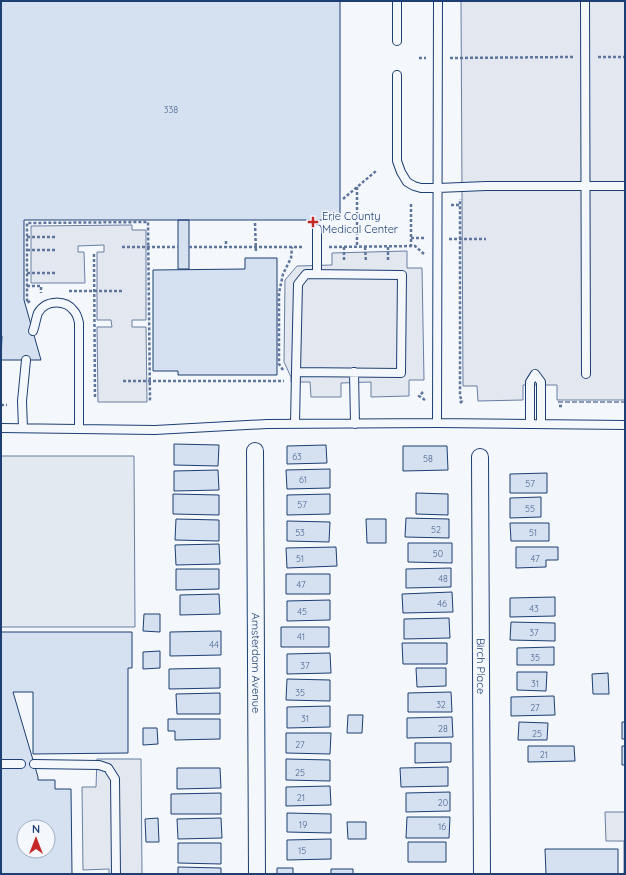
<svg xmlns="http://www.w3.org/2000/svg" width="626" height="875" viewBox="0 0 626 875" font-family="Quicksand,sans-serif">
	<rect width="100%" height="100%" fill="#f4f7fb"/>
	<!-- green -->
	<path fill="#e3e9f0" stroke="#687fa3" d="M1,456H134L135,627H1Z"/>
	<!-- parking -->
	<path fill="#e3e8f0" stroke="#687fa3" d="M461,1H625V400H557V385H523V400L478,401L477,386H463Z
		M132,225V230H146V320H132V327H146L147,402H98L97,327H112L111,320H97V252H104V245L78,246V252H84L85,283H31V226Z
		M407,251V268H422L424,380H409V396L371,397V382L341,383V397H311L310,382H291V377L284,362L285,280L297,266L332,265V253Z
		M97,759H141L142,874H109V869L83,870L82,787H96Z
		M605,812H625V874H624V841H606Z"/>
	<!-- building -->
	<path fill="#d5e0f0" stroke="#1d3f73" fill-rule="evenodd" d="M1,1H340V220H24V300L41,360H1L2,336H1Z
		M178,220H189V269H178Z
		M245,258H277V375H178V371H153V270L245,269Z
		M174,444L219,445L218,466L174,465Z
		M326,445L327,463L287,464V446Z
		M403,446H447L448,470L403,471Z
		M330,469V488L287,489L286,470Z
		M218,470L219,490L174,491V471Z
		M547,473V493H510V474Z
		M416,493L448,494V515L416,514Z
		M173,494L219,495V515L173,514Z
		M330,494V514L287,515V495Z
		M541,497V517L510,518V498Z
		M406,518L449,519V538L405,537Z
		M176,519L219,520V541L175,540Z
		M366,519H386V543H367Z
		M287,521L330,522L329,542L287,541Z
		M510,523H549V541H511Z
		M408,543H452V563L408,562Z
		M219,544L220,564L176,565L175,545Z
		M336,547L337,566L287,568L286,548Z
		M516,547H558V560H546V567L516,568Z
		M451,568V587L406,588V569Z
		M176,569H219V589L176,590Z
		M286,574H330V594H286Z
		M452,592L453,612L403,613L402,594Z
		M219,594L220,614L180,615V595Z
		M555,597V616L510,617V598Z
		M330,600V620L287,621V601Z
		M144,614H160V632L143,631Z
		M449,618L450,638L404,639V619Z
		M511,622L555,623V641L510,640Z
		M281,627H329V647H281Z
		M221,631V655L170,656V632Z
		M1,632H132V668H128V753L33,754V692H13L38,777V780H55V789H71L72,874H1ZM24,827H48V851H24Z
		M402,643H447V664H403Z
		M554,647V665H517V648Z
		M160,651V668L143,669V652Z
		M330,653L331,673L287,674V654Z
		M220,668V688L169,689V669Z
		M416,668H446V686L417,687Z
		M517,672H547L546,691L517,690Z
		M608,673L609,694H593L592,674Z
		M287,679L330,680V701L286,700Z
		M451,692L452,712H408V693Z
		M220,693V714H177L176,694Z
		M554,696L555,715L511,716V697Z
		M330,706V727L287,728V707Z
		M348,715H363L362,733H347Z
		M452,717L453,737L407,738V718Z
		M168,719H220V739L175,740V731H168Z
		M519,722L548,723L547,740H518Z
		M622,722H625V739H622Z
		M143,728H157L158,744L143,745Z
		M286,733H331L330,754L286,753Z
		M415,743H451V762L415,763Z
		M528,746H574L575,761L528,762Z
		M622,746H625V765H622Z
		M286,759L330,760V781L286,780Z
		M448,767V786L401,787L400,768Z
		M177,768H220L221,788L177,789Z
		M330,786L331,805L286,806V787Z
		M450,792V811L406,812V793Z
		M221,793V814H171V794Z
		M287,813L331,814V833L287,832Z
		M407,817H450L449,838H406Z
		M158,818L159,842H146L145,819Z
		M221,818L222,838L178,839L177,819Z
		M347,822H366V839H348Z
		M331,839V859L287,860V840Z
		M408,842H446V862H408Z
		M178,843H221V864L178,863Z
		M545,849H618V874H546Z
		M178,867L221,868V874H178Z
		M277,868H293V874H277Z
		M331,869H353V874H331Z"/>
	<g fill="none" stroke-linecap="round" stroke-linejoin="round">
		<defs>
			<path id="service" d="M397,1V41
				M585,1L586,374
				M397,75V161L401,172L407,182L414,186L421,188H438L486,186H625
				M317,229V274
				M33,331C35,326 36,318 38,313C46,299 66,300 74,311C77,314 78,318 79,323V429
				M354,372L355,424
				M437,423L438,1
				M295,424L296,372L298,284L306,274L402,275L401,373L296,372
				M530,424V382L535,374L541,382V424
				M1,428L155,430L267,424L437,423L625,425
				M23,428L22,401L26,360
				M1,764H21
				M34,764L99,765L108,768L115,779L116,874"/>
			<g id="minor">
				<path id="s1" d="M255,451L257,874"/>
				<path id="s2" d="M480,457L482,874"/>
			</g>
		</defs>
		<!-- service casing -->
		<use href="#service" stroke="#1d3f73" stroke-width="10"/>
		<!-- minor casing -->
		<use href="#minor" stroke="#1d3f73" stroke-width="18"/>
		<!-- path -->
		<path stroke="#5e769c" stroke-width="2.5" stroke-dasharray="3 2" stroke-linecap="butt" d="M598,57H625
			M419,58H426
			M450,58L573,57
			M357,187V247
			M343,199L376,171
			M411,204V246
			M451,205H460
			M255,223L256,253
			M27,237H57
			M411,238H424
			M449,239H486
			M226,241V247
			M122,247H178
			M189,247H304
			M329,247L415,246L424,254V255
			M344,247V262
			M365,247L366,262
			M388,247V262
			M27,250H57
			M94,254L95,399
			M27,273H57
			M27,286H41V293
			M69,291H122
			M30,301L27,303V223L148,222L150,401
			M283,370L279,364V293L283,274L291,258L292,247
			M123,381H284
			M423,392L419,396L425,400
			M460,403L462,401L460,396V199
			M1,405H7
			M559,406H563
			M88,874V873"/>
		<!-- service -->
		<use href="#service" stroke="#f4f7fb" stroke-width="8"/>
		<!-- minor -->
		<use href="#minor" stroke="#f4f7fb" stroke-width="16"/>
		<!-- fence -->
		<path stroke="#1d3f73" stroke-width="1" stroke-dasharray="5 2" stroke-linecap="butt" d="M558,402H625"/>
	</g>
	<!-- markers -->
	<path fill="#c62828" stroke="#f4f7fb" stroke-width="1.5" d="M311 216h4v4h4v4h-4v4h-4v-4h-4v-4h4z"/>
	<g text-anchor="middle" stroke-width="3" stroke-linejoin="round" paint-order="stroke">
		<!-- number labels -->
		<g font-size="9" fill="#4b6792">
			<text x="171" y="113">338</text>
			<text x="297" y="460">63</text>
			<text x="428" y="462">58</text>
			<text x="303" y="483">61</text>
			<text x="530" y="487">57</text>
			<text x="302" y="508">57</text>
			<text x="530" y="512">55</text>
			<text x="436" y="533">52</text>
			<text x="300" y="536">53</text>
			<text x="533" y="536">51</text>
			<text x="438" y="557">50</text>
			<text x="300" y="562">51</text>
			<text x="535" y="562">47</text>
			<text x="443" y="582">48</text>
			<text x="301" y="588">47</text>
			<text x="442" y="607">46</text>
			<text x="534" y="612">43</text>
			<text x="302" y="615">45</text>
			<text x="534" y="636">37</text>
			<text x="301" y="640">41</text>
			<text x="214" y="648">44</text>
			<text x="535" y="661">35</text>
			<text x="305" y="669">37</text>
			<text x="535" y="687">31</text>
			<text x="300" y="696">35</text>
			<text x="441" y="708">32</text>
			<text x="535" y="711">27</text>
			<text x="305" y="722">31</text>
			<text x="443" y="732">28</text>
			<text x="537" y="737">25</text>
			<text x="300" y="748">27</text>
			<text x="544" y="758">21</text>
			<text x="300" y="776">25</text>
			<text x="301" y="801">21</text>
			<text x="443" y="806">20</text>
			<text x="303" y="828">19</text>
			<text x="442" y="830">16</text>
			<text x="302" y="854">15</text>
		</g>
		<!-- poi labels -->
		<g font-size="11" fill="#1d3f73" stroke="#f4f7fb" text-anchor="start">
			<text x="322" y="220">Erie County<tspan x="322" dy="13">Medical Center</tspan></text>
		</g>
		<!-- street labels -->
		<g font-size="11" fill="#1d3f73" stroke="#f4f7fb">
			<text dy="4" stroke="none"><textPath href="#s1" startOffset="212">Amsterdam Avenue</textPath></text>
			<text dy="4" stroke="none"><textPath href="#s2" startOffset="209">Birch Place</textPath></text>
		</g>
	</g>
	<!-- border -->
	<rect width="626" height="875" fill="none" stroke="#1d3f73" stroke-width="4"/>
	<!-- north arrow -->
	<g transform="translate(36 839)"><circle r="19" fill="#f4f7fb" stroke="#9eadc5"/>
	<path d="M0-3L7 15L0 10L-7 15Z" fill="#c62828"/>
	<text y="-6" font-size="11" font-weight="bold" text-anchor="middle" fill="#1d3f73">N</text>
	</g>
</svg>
